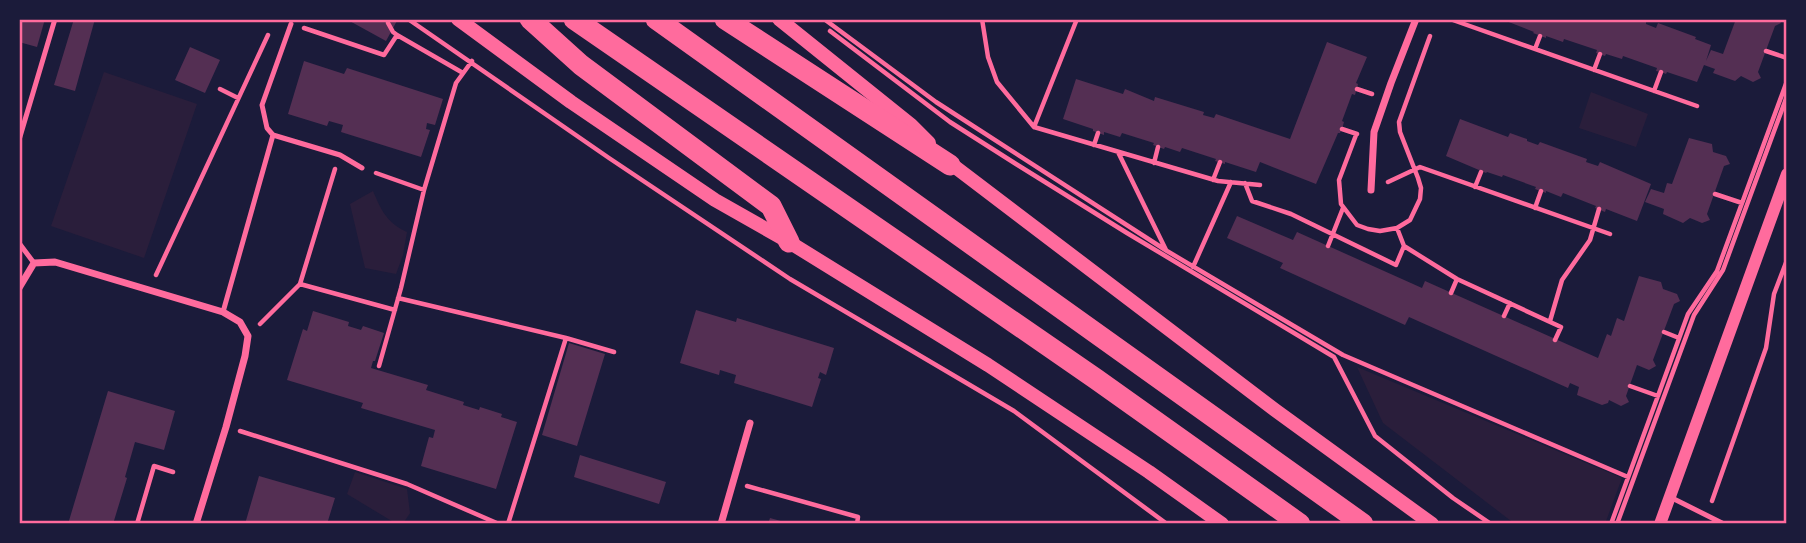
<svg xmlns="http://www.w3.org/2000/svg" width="1806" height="543" viewBox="0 0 1806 543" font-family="'IBM Plex Serif',serif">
	<rect width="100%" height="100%" fill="#1b1b3a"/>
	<!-- green -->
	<path fill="#2a1e3b" d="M104,72L197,104L144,258L51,226Z
		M1591,92L1648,114L1636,147L1579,128Z
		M373,191C381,210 387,223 407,232L403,255L396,274L365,268L350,204Z
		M1357,367L1622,478L1605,524H1515L1383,423Z
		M355,472L407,489L410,513L404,522L395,523L347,494Z"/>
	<!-- building -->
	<path fill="#542f53" d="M22,19H45L37,47L19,42V28Z
		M74,19H95L75,91L54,85Z
		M346,19H398L386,41Z
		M1501,19H1640L1646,22V24L1656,28L1658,23L1696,37L1695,39L1711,45L1706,61L1711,50L1723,54L1736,19H1779L1781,23L1775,26L1758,72L1761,78L1753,82L1741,76L1735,81L1713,73L1715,69L1704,65L1697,82L1667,72L1666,74L1661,72L1656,71L1657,68L1623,56L1622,59L1606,54L1605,56L1596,53L1597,50L1564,39L1563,42L1546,36V38L1533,33L1534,32Z
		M1327,42L1367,57L1356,83L1358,84L1355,95L1352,94L1342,121L1344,122L1342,129L1340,133H1338L1316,184L1260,162L1256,172L1225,162V164L1215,161L1216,159L1182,148L1180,152L1165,147L1164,149L1153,145L1154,143L1122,133L1120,137L1104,132V135L1093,131V129L1063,119L1076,79L1123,94L1125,89L1154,101L1155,97L1204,112L1203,115L1214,118L1216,114L1290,139Z
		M190,47L220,60L205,93L175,80Z
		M304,61L344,74L347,68L443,99L435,125L427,123L426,129L430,130L421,157L341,132L343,125L329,121L327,126L288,114Z
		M1460,119L1508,137L1510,133L1527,139V141L1538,145L1540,142L1587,159L1586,162L1598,166L1600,162L1651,184L1637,221L1606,209L1605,212L1595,208L1596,206L1563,193L1561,197L1546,191V193L1535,189L1536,187L1503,175L1502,177L1487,172L1486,173L1446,156Z
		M1689,138L1712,144L1713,152L1726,156L1730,164L1724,166L1707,214L1710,220L1702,223L1690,218L1683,223L1663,214L1664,209L1645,202L1651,189L1664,193L1667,183L1672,184Z
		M1237,216L1293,240L1297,232L1422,288L1425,281L1598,358L1607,334L1611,336L1617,318L1624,321L1639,276L1661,282L1663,289L1677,294L1680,301L1674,304L1653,360L1656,366L1649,370L1637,365L1626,396L1629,402L1621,406L1609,400L1608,403L1602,405L1577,395L1579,387L1570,383L1568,388L1409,317L1405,325L1280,268L1283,263L1227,238Z
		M696,310L736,322L737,318L834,348L826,375L820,372L818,378L821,379L812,407L734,383L736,375L720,370L719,375L680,363Z
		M313,311L349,322L348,326L361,330L363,326L384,333L375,361H373L371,368L428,385L426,390L464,402L463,405L479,410L480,407L502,414L501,417L517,422L496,489L421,466L429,437L433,438L435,430L361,408L363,403L287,380L303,329L307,331Z
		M569,343L605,354L577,446L542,435Z
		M108,391L175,411L164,450L135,442L125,477L127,478L113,524H68Z
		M580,455L666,482L659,504L574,477Z
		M259,476L335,498L327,524H245Z
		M770,518L788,523V524H768Z"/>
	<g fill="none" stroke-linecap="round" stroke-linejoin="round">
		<!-- path -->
		<path stroke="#ff6b9d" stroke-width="4.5" d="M408,19L609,158L790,279L1014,411L1167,524
			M824,19L936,102L1167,251L1343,355L1628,477
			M982,19L988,57L997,82L1034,127
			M1077,19L1034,127L1218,181L1260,185
			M1450,19L1697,106
			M304,28L384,55L397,35L393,32L388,23
			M830,31L950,122L1016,164L1127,233L1334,357L1375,436L1453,498L1491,524
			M397,35L463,73
			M1535,49L1540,36
			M1766,51L1787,58
			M1594,70L1600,54
			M220,89L238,98
			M1357,89L1372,94
			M1654,91L1661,72
			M1342,129L1357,134
			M1356,135L1339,180L1341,204L1357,225L1368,229L1380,231L1397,228L1410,220L1420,199L1421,188L1418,178L1400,132L1399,122L1430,36
			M1094,145L1098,133
			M1118,152L1166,250
			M1154,163L1158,147
			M376,173L424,190
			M1213,180L1220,162
			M1388,182L1420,167L1610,234
			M1245,183L1252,201L1291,214L1396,265L1404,246
			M1475,187L1481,172
			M1715,194L1742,203
			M1535,208L1541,191
			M1397,228L1404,246L1457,279L1561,327L1555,340
			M1328,246L1343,208
			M1193,267L1231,182
			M156,275L268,35
			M300,284L395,310
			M1451,293L1457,279
			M398,298L566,338
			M1504,316L1510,303
			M1550,321L1562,280L1590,240L1599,209
			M260,324L300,284L335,169
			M1664,332L1679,338
			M379,366L401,288L424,190L456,83L472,61
			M1630,386L1658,396
			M240,431L407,484L499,524
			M747,486L858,517L857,524
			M1712,501L1766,348L1774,294L1787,260
			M137,524L154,466L173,472
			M508,524L566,338L614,352
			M1611,524L1688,314L1717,271L1787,81
			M1617,524L1694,315L1723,270L1787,96"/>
		<!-- service -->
		<path stroke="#ff6b9d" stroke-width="5" d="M273,135L267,128L262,105L291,24
			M19,140L55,19
			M19,243L34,263
			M223,312L273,135L340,155L362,168
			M1670,497L1724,524"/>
		<!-- minor -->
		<path stroke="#ff6b9d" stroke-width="7" d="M1371,190L1374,132L1391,83L1416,19
			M19,288L34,263L55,262L223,312L240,322L248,336L245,356L226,427L196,524
			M721,524L750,423"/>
		<!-- tertiary -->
		<path stroke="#ff6b9d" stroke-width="12" d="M1660,524L1787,174"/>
		<!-- secondary -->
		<path stroke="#ff6b9d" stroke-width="14" d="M458,19L571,102L715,200L789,242L988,365L1149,472L1222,524
			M779,19L911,125L929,143
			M946,160L1275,410L1432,524"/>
		<!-- motorway -->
		<path stroke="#ff6b9d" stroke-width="21" d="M530,19L581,65L771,206L789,242
			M574,19L1096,379L1300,524
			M656,19L1363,524
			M725,19L950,165"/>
	</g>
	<!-- border -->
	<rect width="1806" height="543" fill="none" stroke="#1b1b3a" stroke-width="42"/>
	<rect x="21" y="21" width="1764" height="501" fill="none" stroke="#ff6b9d" stroke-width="2.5"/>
</svg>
